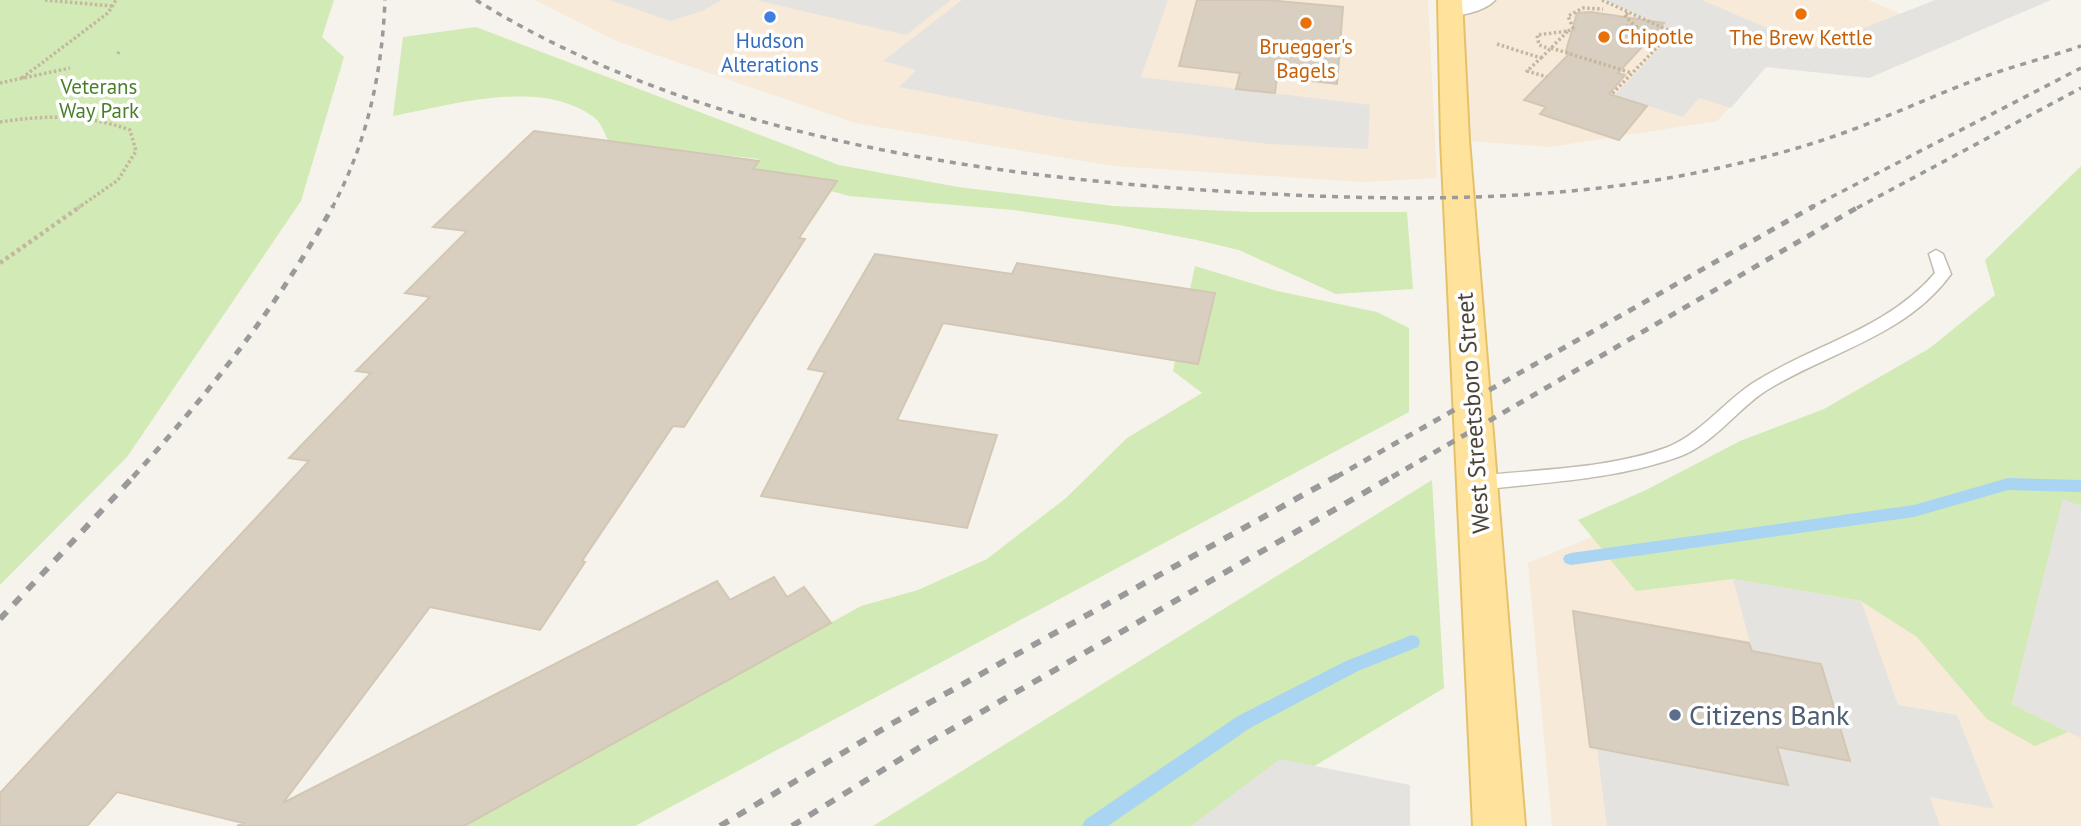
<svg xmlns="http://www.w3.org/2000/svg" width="2081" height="826" viewBox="0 0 2081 826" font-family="'PT Sans',sans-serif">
	<rect width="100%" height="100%" fill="#f6f3ec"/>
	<!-- commercial -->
	<path fill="#f7ead8" d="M535,0H1428L1437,178L1363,182L1114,166L855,123L616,41Z
		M1483,0H1868L1961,39L1869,78L1766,67L1717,121L1550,147L1455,140L1451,10Z
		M1884,419L2081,450V826H1552L1528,563Z"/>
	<!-- green -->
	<path fill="#d2eab5" d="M0,0H334L322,37L344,57L301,201L127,457L0,585Z
		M476,27L839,165L958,187L1114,206L1251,212H1407L1413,289L1336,294L1239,250L1197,240L1119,225L1013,210L849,196L753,169L759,159L609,142C605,134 601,123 595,118C542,77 453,105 393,116L403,37Z
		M2081,166V506L2063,500L2012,704L2068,732L2035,746L1987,719L1917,637L1861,601L1733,579L1636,591L1578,520L1646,490L1740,441L1824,409L1930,348L1995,295L1985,260Z
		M1195,266L1277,291L1377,312L1409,328V412L635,826H464L861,606L918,590L987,559L1066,498L1127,438L1202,393L1173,371Z
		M1432,480L1444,688L1215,826H873Z"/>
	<!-- parking -->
	<path fill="#e5e3e0" d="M610,0H722L702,11L670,21Z
		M756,0H951L906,35Z
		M962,0H1168L1141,77L1370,105L1368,149L1269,144L1074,121L899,87L916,70L883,61Z
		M1605,0H1702L1813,48L1935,0H2051L1869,78L1766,67L1731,108L1699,98L1683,117L1615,95L1675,32Z
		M2063,499L2081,506V738L2012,704Z
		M1733,579L1861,601L1898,705L1957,715L1994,809L1930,797L1940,826H1607L1597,749L1788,785Z
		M1280,759L1410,785V826H1191Z"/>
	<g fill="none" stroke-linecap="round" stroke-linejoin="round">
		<!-- stream -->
		<path fill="#a9d4f2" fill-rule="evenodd" d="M2008,478L2081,480V492L2008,490L1914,517L1571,565L1565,563L1563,559L1565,555L1571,553L1914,505Z
			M1412,635L1418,637L1420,642L1418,647L1358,671L1250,728L1108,826H1082L1085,820L1238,716L1346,661Z"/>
	</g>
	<!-- building -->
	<path fill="#d8cfc1" stroke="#d3c7b4" stroke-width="2" d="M1197,0H1267L1343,7L1337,84L1277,77L1275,93L1236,89L1240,73L1179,66Z
		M1591,12L1664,23L1618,73L1625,75L1609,94L1647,106L1619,140L1540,114L1546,107L1524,100L1570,53L1566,51L1577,13Z
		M534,131L759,161L753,169L837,181L799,238L805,239L684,427L673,426L582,561L585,562L540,630L430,607L283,803L717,581L730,600L774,577L787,597L804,587L831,623L464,826H237L243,823L117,792L87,826H0V793L309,461L289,458L371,373L356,371L430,297L405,293L467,231L433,227Z
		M875,254L1012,274L1017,263L1215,293L1198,364L943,323L897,420L997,435L967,528L761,496L825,372L808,369Z
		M1573,611L1749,643L1752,651L1821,664L1850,761L1777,747L1788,785L1590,747Z"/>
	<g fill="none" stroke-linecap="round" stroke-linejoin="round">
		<defs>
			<path id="lane" d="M1936,250L1943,254L1951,274C1906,336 1829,352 1767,390C1737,409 1713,445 1678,457C1614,480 1545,482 1478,490L1471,488L1469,483L1471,478L1478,476C1540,469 1609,469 1668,447C1700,434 1724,402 1753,383C1814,344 1886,330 1935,273L1929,254Z"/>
			<path id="street" d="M1459,0H1495C1486,11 1456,18 1443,15L1439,10L1443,5Z"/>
			<path id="primary" d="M1438,0H1462L1469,140L1525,826H1473L1441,140Z"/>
		</defs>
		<!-- lane casing -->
		<use href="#lane" stroke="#c2bbae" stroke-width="3"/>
		<!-- street casing -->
		<use href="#street" stroke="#c2bbae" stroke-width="3"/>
		<!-- primary casing -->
		<use href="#primary" stroke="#e6c16a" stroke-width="4"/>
		<!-- path-far1 -->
		<path stroke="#c4b79f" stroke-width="3.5" stroke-dasharray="2.5 2.5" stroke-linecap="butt" d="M45,0L112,6
			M1602,0L1672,32L1611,95
			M1625,26L1636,27L1624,15L1630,13
			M1636,27L1667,37
			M1568,31L1573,28L1568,16L1583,8L1603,9
			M1497,44L1541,58L1527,71L1547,77
			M1551,48L1632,73
			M118,54L119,51
			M1541,58L1568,31L1537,35L1539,45L1550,49
			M22,78L108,13L116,0
			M0,83L70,68
			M0,122C46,115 86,114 130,130L136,151L118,180L78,208"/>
		<!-- path -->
		<path stroke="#c4b79f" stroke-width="4.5" stroke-dasharray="3.5 3.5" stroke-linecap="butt" d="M0,263L81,206"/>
		<!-- lane -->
		<use href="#lane" fill="#fff" fill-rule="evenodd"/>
		<!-- street -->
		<use href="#street" fill="#fff" fill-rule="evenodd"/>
		<!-- primary -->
		<use href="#primary" fill="#ffe39c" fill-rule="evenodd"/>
		<!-- rail-far2 -->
		<path stroke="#9a9a9a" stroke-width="3.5" stroke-dasharray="6 6" stroke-linecap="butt" d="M476,0C699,139 994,179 1253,193C1397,201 1543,202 1685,175C1740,164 1794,151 1846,132C1893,115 1939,93 1986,76C2017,65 2049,57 2081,46
			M332,208C367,143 382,74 385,0
			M1810,208L2081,68
			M1857,208L2081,88"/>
		<!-- rail-far1 -->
		<path stroke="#9a9a9a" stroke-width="5" stroke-dasharray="8 8" stroke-linecap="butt" d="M133,477C209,393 278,306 333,206
			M1336,477L1814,206
			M1392,477L1860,206"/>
		<!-- rail -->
		<path stroke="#9a9a9a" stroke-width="6" stroke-dasharray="10 10" stroke-linecap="butt" d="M0,619L135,475
			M720,826L893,723L1339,475
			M792,826L917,749L1395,475"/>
	</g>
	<!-- markers -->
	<g fill="#e8710a" stroke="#fff" stroke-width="2.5">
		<circle cx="1801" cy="14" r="7"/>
		<circle cx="1306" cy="23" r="7"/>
		<circle cx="1604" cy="37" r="7"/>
	</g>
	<circle fill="#3f7fe0" stroke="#fff" stroke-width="2.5" cx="770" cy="17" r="7"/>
	<circle fill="#5c6f8a" stroke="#fff" stroke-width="2.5" cx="1675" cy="715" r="7"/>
	<g text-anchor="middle" stroke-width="7" stroke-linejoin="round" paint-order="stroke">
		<!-- far-food labels -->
		<g font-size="21" fill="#c56008" stroke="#fff">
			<text x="1618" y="44" text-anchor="start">Chipotle</text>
			<text x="1801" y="45">The Brew Kettle</text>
			<text x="1306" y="54">Bruegger's<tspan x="1306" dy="24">Bagels</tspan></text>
		</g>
		<!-- far-shop labels -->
		<g font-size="21" fill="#366cbe" stroke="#fff">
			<text x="770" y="48">Hudson<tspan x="770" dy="24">Alterations</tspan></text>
		</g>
		<!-- far-park labels -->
		<g font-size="21" fill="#4a7f2a" stroke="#fff">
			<text x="99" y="94">Veterans<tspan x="99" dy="24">Way Park</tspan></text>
		</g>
		<!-- street labels -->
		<g font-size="24" fill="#4b4439" stroke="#fff">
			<text transform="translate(1473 413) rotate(-94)" y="8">West Streetsboro Street</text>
		</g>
		<!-- near-service labels -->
		<g font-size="28" fill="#4e5e75" stroke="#fff" text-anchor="start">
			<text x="1689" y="725">Citizens Bank</text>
		</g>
	</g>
</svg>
